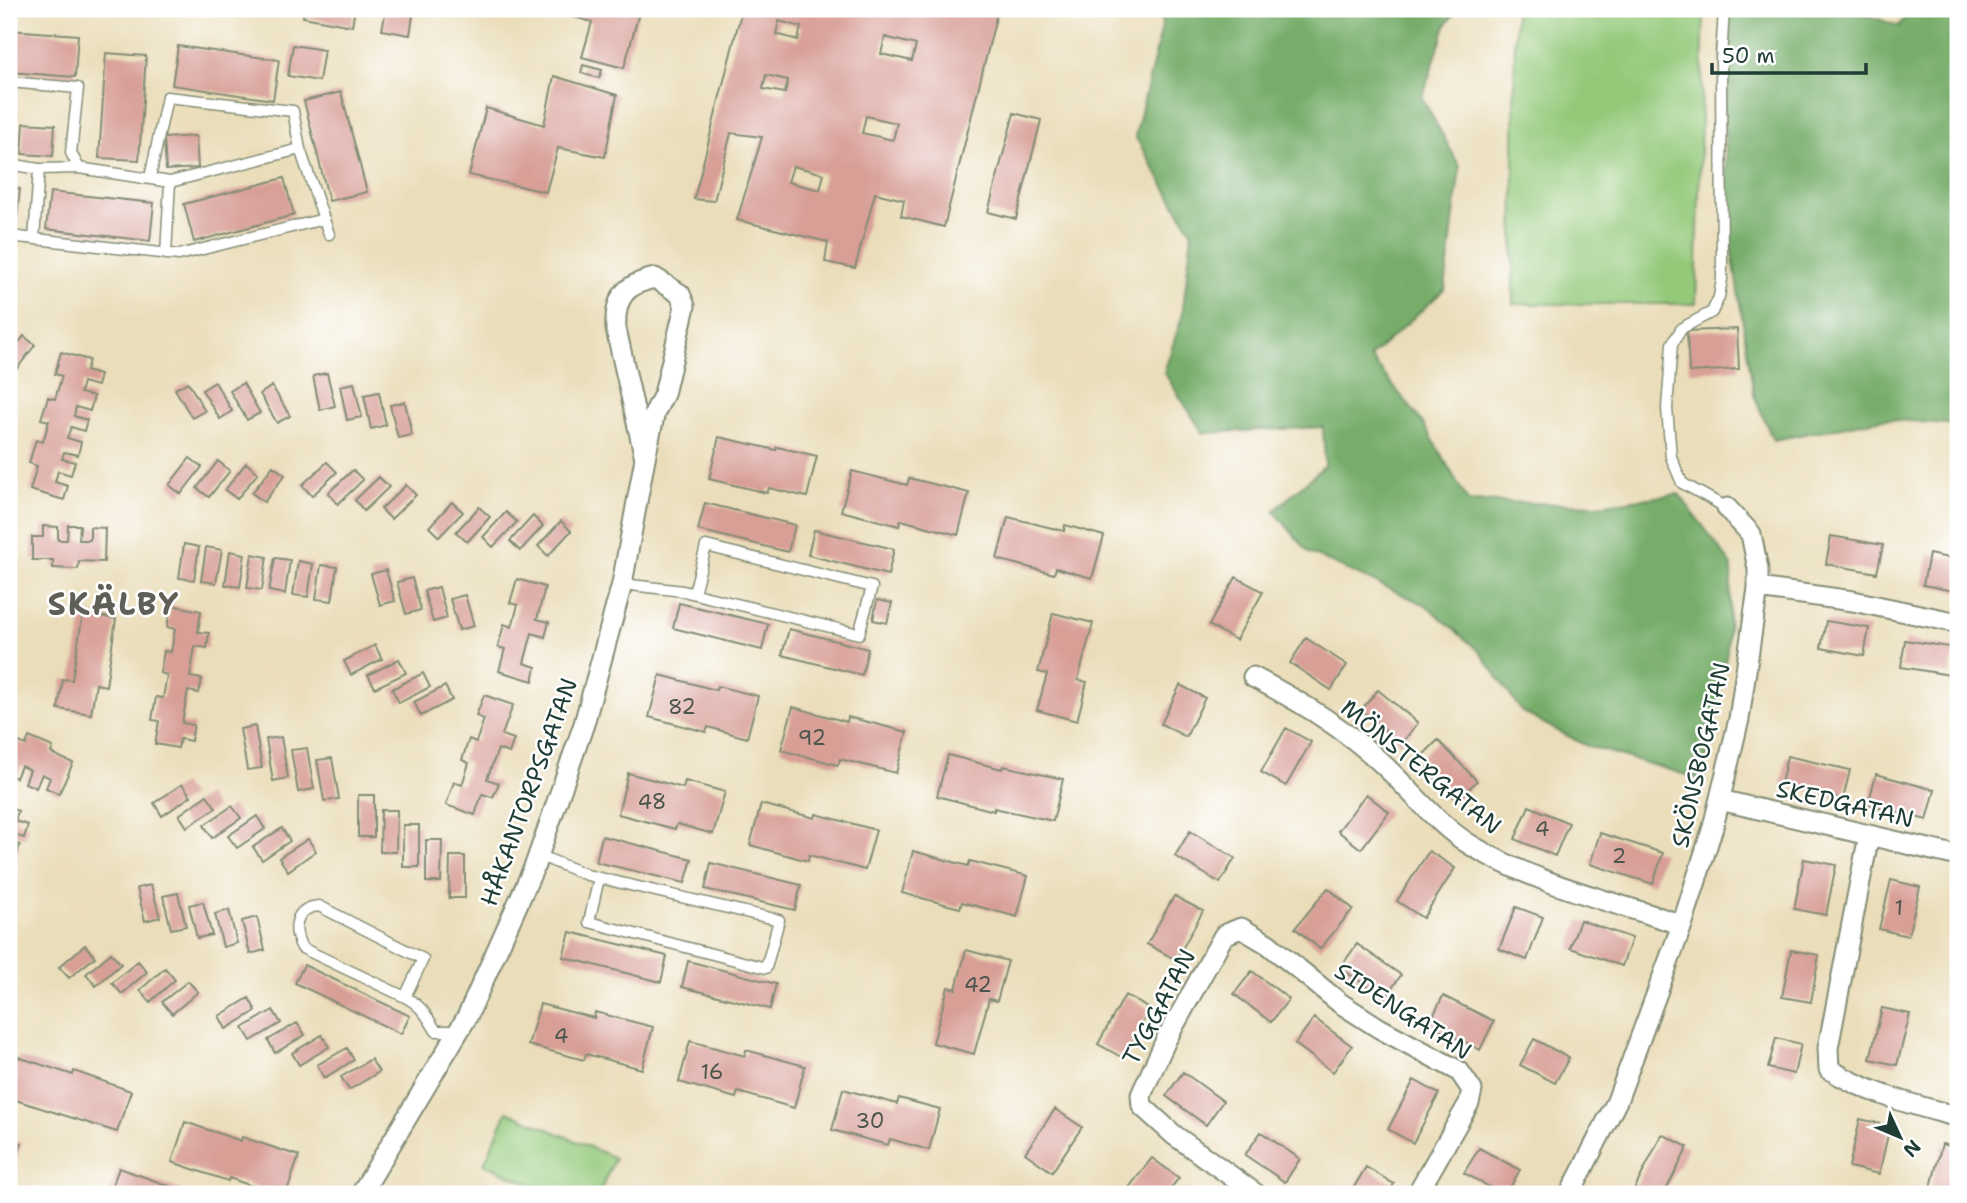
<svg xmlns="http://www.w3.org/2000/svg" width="1967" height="1203" viewBox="0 0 1967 1203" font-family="'Shantell Sans',sans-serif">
	<rect width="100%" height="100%" fill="#fff"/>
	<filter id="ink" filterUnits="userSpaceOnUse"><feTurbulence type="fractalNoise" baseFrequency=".0143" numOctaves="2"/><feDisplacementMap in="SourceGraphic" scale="14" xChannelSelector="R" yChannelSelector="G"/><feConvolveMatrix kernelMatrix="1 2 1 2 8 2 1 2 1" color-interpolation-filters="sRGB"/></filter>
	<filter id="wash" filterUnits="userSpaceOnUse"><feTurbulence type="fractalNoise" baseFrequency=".00686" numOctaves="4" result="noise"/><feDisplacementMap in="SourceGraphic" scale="28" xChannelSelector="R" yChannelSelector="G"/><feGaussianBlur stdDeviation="1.57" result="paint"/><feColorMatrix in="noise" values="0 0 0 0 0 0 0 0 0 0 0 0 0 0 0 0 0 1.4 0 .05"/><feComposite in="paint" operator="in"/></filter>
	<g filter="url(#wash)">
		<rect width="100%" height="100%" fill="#eaddb9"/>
		<!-- green -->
		<path fill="#94c97a" stroke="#5a8357" stroke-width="2" d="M1515,9H1704L1696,304H1513Z
			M507,1111L615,1158L599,1194H553L484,1164Z"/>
		<!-- forest -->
		<path fill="#77ad6a" stroke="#4b754f" stroke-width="2" d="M1161,9H1458L1446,25L1422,98L1460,167L1445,289L1370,357L1423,423L1468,501L1597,505L1679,494L1732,565L1727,651L1703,780L1585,745L1522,712L1480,652L1426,605L1309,553L1274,511L1325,465L1323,427L1203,433L1164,372L1182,317L1192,233L1135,136L1162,27Z
			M1730,9H1848L1899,26L1911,9H1958V425L1883,419L1773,440L1754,395L1729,233L1721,36Z"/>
		<g id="blocks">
			<!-- building -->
			<path fill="#d89f97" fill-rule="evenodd" d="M253,9H274L273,13Z
				M304,9H355L352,26L303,17Z
				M386,9H414L410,35L382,30Z
				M545,9H640L624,68L582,57L592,22Z
				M742,9H998L944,227L901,216L904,200L875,193L855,268L825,262L828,242L737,220L762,137L731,133L714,201L694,199ZM779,21L801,27L798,40L776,34ZM885,37L916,45L912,61L881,54ZM766,75L788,80L785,93L763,89ZM866,116L897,123L893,140L862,133ZM793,166L824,174L820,190L788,182Z
				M9,30L78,35L75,77L9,72Z
				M293,45L324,50L319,81L288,76Z
				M178,46L279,60L273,100L172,85Z
				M106,53L146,56L139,160L99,158Z
				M583,65L602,70L599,78L581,73Z
				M554,76L617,95L605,157L558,148L546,192L469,175L486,108L544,125Z
				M341,92L367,192L329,201L304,101Z
				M1014,113L1041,120L1016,219L988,212Z
				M24,123L55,125L53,156L22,154Z
				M196,136L198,168L166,170L164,138Z
				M284,178L294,215L194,242L184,204Z
				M9,187L20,189L16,227L9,226Z
				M50,192L154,203L150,241L46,229Z
				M1737,329L1739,369L1689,372L1687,331Z
				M24,336L35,345L9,379V346L13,350Z
				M61,352L89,360L86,371L100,375L97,386L83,382L80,393L94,396L90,411L76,407L74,416L87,420L84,431L71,427L67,438L81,442L78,455L64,452L62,459L75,462L71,475L58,471L55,482L68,486L64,500L30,490L37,466L29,463L36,440L43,442L49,421L41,419L48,397L55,399L62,376L55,374Z
				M327,373L335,406L320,410L313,376Z
				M188,382L205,411L192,418L175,389Z
				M215,382L232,411L220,419L202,390Z
				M243,383L260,413L247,420L230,391Z
				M354,383L362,417L347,420L340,386Z
				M272,386L290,416L277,423L260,394Z
				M379,392L386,425L371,429L364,395Z
				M405,402L412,435L398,438L390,405Z
				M719,437L776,450L777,447L817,456L807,497L769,488L767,493L709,479Z
				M190,458L202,467L181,494L169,485Z
				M218,461L230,471L209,497L197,488Z
				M327,462L337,472L312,496L302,485Z
				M246,463L258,473L237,499L225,490Z
				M273,466L285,475L264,502L252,493Z
				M353,470L363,480L338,504L328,493Z
				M852,471L907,485L909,478L969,493L958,535L901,520L899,526L841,511Z
				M379,477L389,487L364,511L355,500Z
				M406,485L416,495L391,519L381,509Z
				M452,502L463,512L439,537L429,527Z
				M705,503L795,525L788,552L698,530Z
				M479,507L490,517L467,542L456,532Z
				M506,512L517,522L493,547L483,537Z
				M533,516L543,526L520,551L510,541Z
				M1008,517L1064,531L1065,525L1104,536L1092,578L1056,568L1054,574L997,559Z
				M561,521L571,531L548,556L538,546Z
				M9,522L16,528L9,537Z
				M68,525H80L79,540H90V527L105,528L104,562L79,561L78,569L53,568V560H32V537H43V526L58,527V540H67Z
				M814,530L894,549L888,575L808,555Z
				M1831,536L1883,545L1877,573L1826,564Z
				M184,544L199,547L194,580L179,578Z
				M206,547L222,550L216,583L201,581Z
				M230,551L245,554L240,587L225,585Z
				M252,554L267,557L262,590L247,588Z
				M1929,554L1958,560V592L1923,585Z
				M275,558L290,560L285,594L269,591Z
				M298,561L313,564L308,597L293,595Z
				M321,565L337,567L332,601L316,599Z
				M386,570L395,601L380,605L371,574Z
				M1236,577L1263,592L1236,640L1209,625Z
				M412,578L421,610L406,614L397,582Z
				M517,579L545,587L537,619L549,622L545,637L532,633L524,663L536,667L533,681L499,671L505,649L498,647L504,624L512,627L518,605L510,603Z
				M439,587L447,618L433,622L424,591Z
				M465,595L474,626L459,630L450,599Z
				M877,600L892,603L887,623L873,620Z
				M679,603L768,624L762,650L673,628Z
				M171,605L201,611L198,632L209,633L207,648L195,646L190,677L202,679L199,693L188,691L182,723L194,725L191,741L180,739L178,748L155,744L159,721L152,720L156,697L163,698L167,675L160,673L164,651L171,652L175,629L167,627Z
				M83,613L116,619L106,686L96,684L91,714L58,709L63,679L72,680Z
				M1053,613L1093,623L1078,680L1087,682L1077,721L1037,710L1047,674L1038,672Z
				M1826,621L1869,628L1864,656L1821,648Z
				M789,629L868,649L862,675L782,655Z
				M1306,638L1347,665L1331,690L1290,663Z
				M1905,640L1955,648L1950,675L1901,667Z
				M375,645L382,659L351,675L344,661Z
				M399,659L406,673L375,688L368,675Z
				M423,673L430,687L399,703L392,689Z
				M660,675L716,690L717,686L758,696L747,738L708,727L706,732L649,717Z
				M1180,685L1205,698L1186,737L1161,724Z
				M445,686L452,700L421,716L414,702Z
				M1378,690L1418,723L1401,744L1361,710Z
				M484,695L513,705L502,735L514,739L509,753L498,749L487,779L499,783L493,797L482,794L475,815L446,805L454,782L462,785L469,763L462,760L469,739L476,742L484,719L476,716Z
				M793,707L847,722L848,717L907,732L896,773L840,759L838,765L781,750Z
				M255,726L262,768L247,770L240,729Z
				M1286,728L1311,742L1286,786L1261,772Z
				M29,737L53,747L51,753L73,763L59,794L46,788L50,778L42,774L36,788L25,783L30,770L21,766L16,778L9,775V738L26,745Z
				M281,737L288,778L273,781L266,739Z
				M1438,740L1477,781L1457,800L1418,760Z
				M307,748L314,789L298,792L291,750Z
				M948,755L1002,769L1003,766L1063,779L1053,821L994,808V811L937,796Z
				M1787,756L1850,770L1843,799L1781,784Z
				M332,758L339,799L324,801L317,760Z
				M628,773L683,788L685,781L725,792L713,834L677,824L675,829L618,814Z
				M1876,774L1935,790L1927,820L1868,805Z
				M182,784L191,796L162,816L154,803Z
				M1366,794L1389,812L1361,849L1338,831Z
				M207,795L216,808L187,827L179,815Z
				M358,795H374V837H358Z
				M761,804L815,818L816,814L876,830L865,870L809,855L808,861L750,845Z
				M232,806L241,818L212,838L204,825Z
				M1529,806L1569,823L1555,856L1515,839Z
				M9,808L18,811L15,821L28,825L24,838L9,833Z
				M381,810H397L396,852H380Z
				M257,816L265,829L237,848L228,836Z
				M403,825H419V867H403Z
				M282,828L290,841L262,860L253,847Z
				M1190,831L1235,858L1220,883L1175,856Z
				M1600,833L1663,853L1653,884L1590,864Z
				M602,836L692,859L685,883L596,862Z
				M308,839L316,851L288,871L279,858Z
				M426,840H442L441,882H426Z
				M9,842L20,845L15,859L9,857Z
				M913,851L968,866L970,861L1028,876L1017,917L962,902L960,908L902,893Z
				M1429,851L1455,868L1423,918L1397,901Z
				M450,856H465V898H449Z
				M1804,859L1836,865L1826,915L1794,909Z
				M711,863L801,885L795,910L705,889Z
				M1891,880L1920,887L1908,936L1879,929Z
				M151,885L160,917L145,921L137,888Z
				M1328,888L1353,909L1320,949L1295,928Z
				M178,893L186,926L171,929L163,896Z
				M1174,896L1203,911L1176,960L1147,944Z
				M203,902L212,935L197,938L189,905Z
				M1516,907L1543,917L1527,960L1499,949Z
				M229,910L237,943L223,947L215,914Z
				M257,917L265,950L250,954L242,921Z
				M1580,920L1632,938L1622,966L1570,948Z
				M570,932L667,956L661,982L563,957Z
				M1357,944L1401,975L1385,998L1340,968Z
				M85,945L95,957L69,978L59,967Z
				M966,950L1008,961L997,1001L989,999L974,1054L933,1043L948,987L956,989Z
				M1791,950L1819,955L1811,1002L1782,997Z
				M111,953L121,964L96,986L86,974Z
				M138,961L147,972L122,994L112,983Z
				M688,961L776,984L770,1009L682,987Z
				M304,965L410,1016L401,1034L295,983Z
				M165,968L175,980L150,1002L140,990Z
				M1252,971L1289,999L1271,1022L1234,994Z
				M188,981L198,992L172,1014L162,1002Z
				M1125,995L1150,1009L1123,1058L1098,1044Z
				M1443,996L1494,1021L1480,1050L1429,1024Z
				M249,998L256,1011L226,1029L219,1016Z
				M540,1004L594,1018L595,1012L653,1027L642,1069L586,1054L584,1060L528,1045Z
				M1882,1008L1910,1014L1897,1065L1870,1059Z
				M273,1010L281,1023L251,1041L243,1028Z
				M1314,1018L1352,1046L1333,1072L1295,1044Z
				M297,1023L305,1035L275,1053L268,1040Z
				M322,1035L329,1047L299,1065L292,1053Z
				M1776,1038L1801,1044L1794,1074L1768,1068Z
				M1534,1039L1569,1058L1555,1083L1520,1065Z
				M690,1041L745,1056L746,1050L805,1066L794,1108L738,1092L736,1098L679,1082Z
				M347,1048L354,1060L324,1078L317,1065Z
				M18,1057L73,1075L74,1071L131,1091L117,1132L9,1098V1082Z
				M371,1059L379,1072L349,1090L341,1077Z
				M1183,1072L1223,1101L1206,1125L1166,1096Z
				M1414,1080L1439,1094L1413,1143L1388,1129Z
				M843,1089L897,1104L899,1098L940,1109L929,1150L890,1139L888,1145L832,1130Z
				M1055,1109L1082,1127L1052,1172L1025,1153Z
				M1860,1119L1890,1126L1879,1174L1849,1167Z
				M185,1122L241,1141L242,1137L299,1156L286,1194H275L229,1178L228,1181L172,1162Z
				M1261,1132L1300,1159L1285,1182L1245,1155Z
				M1662,1134L1688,1147L1664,1194H1632Z
				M9,1138L22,1143L9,1180Z
				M1942,1144L1958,1148V1194L1930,1191Z
				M1479,1148L1520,1170L1506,1194H1502L1464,1173Z
				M1152,1158L1179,1178L1166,1194H1124Z
				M1366,1167L1394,1184L1389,1194H1350Z
				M119,1168L192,1194H116L110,1192Z"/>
		</g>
	</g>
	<g filter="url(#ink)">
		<use href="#blocks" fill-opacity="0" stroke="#848d76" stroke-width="2"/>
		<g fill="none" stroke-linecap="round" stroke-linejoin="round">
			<defs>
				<path id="service" d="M1724,9L1721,59L1722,279L1719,297L1712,312L1682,328L1672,344L1667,408L1671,457L1682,483L1727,508
					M9,82L78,88L71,153L79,168
					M300,149L329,234
					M9,164L39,169L79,168L170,182L300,149L293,111L167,97L150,178
					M9,236L179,255L324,219
					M34,239L39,169
					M166,254L170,182
					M622,584L683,591L859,634L872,587L706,546L694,593
					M538,855L587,875L779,920L766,968L589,922L599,878
					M405,997L423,959L319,906C294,908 292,929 302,948L405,997C421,1005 427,1016 436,1031H458"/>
				<path id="minor" d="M1758,588L1853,601L1958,623
					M1253,677C1296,699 1340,725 1376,758C1409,787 1436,825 1474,847C1538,885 1612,901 1682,925
					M1720,800L1958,856
					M1869,835L1828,1048L1829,1069C1868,1094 1915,1105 1958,1117
					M361,1194L467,1017L535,865L584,724L622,584L645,458L655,412L664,394L685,306L680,294L655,278C625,284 614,298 616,329L645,458
					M1256,1194L1174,1135L1142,1106L1141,1095L1166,1040L1224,935L1241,928L1268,944L1340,1003L1379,1028L1459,1071L1472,1090L1469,1103L1417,1194
					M1570,1194L1617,1101L1682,925L1713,827L1739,719L1758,588V569L1751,534L1727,508"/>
			</defs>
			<!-- service casing -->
			<use href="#service" stroke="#848d76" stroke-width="13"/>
			<!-- minor casing -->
			<use href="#minor" stroke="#848d76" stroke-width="23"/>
			<!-- service -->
			<use href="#service" stroke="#fff" stroke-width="10"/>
			<!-- minor -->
			<use href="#minor" stroke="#fff" stroke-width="19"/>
		</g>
	</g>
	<g text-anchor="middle" stroke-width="5" stroke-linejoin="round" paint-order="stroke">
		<!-- number labels -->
		<g font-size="21" fill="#4d564d">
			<text x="682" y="714">82</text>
			<text x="812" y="745">92</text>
			<text x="652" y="809">48</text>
			<text x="1542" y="836">4</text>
			<text x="1619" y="863">2</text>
			<text x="1899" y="915">1</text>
			<text x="978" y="992">42</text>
			<text x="561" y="1043">4</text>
			<text x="712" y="1079">16</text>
			<text x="870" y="1128">30</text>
		</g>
		<!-- street labels -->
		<g font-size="24" fill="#1f3d34" stroke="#fff">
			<text transform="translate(1701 755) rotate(-77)" y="8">SKÖNSBOGATAN</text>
			<text transform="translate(1421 767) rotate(39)" y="8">MÖNSTERGATAN</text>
			<text transform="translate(529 792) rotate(-70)" y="8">HÅKANTORPSGATAN</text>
			<text transform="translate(1845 804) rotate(13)" y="8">SKEDGATAN</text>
			<text transform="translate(1159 1007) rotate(-62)" y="8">TYGGATAN</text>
			<text transform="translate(1403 1011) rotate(33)" y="8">SIDENGATAN</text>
		</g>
		<!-- district labels -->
		<g font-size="32" font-weight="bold" letter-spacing="2" fill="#605f57" stroke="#fff">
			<text x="114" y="615">SKÄLBY</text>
		</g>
	</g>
	<!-- margin -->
	<rect width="1967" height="1203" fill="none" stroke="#fff" stroke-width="35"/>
	<!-- north arrow -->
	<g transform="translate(1900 1137) rotate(134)" stroke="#ffffff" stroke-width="5" paint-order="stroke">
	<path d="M0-5L12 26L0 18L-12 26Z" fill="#1f3d34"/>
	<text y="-10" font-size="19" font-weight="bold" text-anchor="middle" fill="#1f3d34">N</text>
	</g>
	<!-- scale -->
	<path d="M1712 63v10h154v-10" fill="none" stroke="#1f3d34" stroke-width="3.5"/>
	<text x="1722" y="63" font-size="21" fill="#1f3d34" stroke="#ffffff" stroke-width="5" paint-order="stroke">50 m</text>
</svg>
